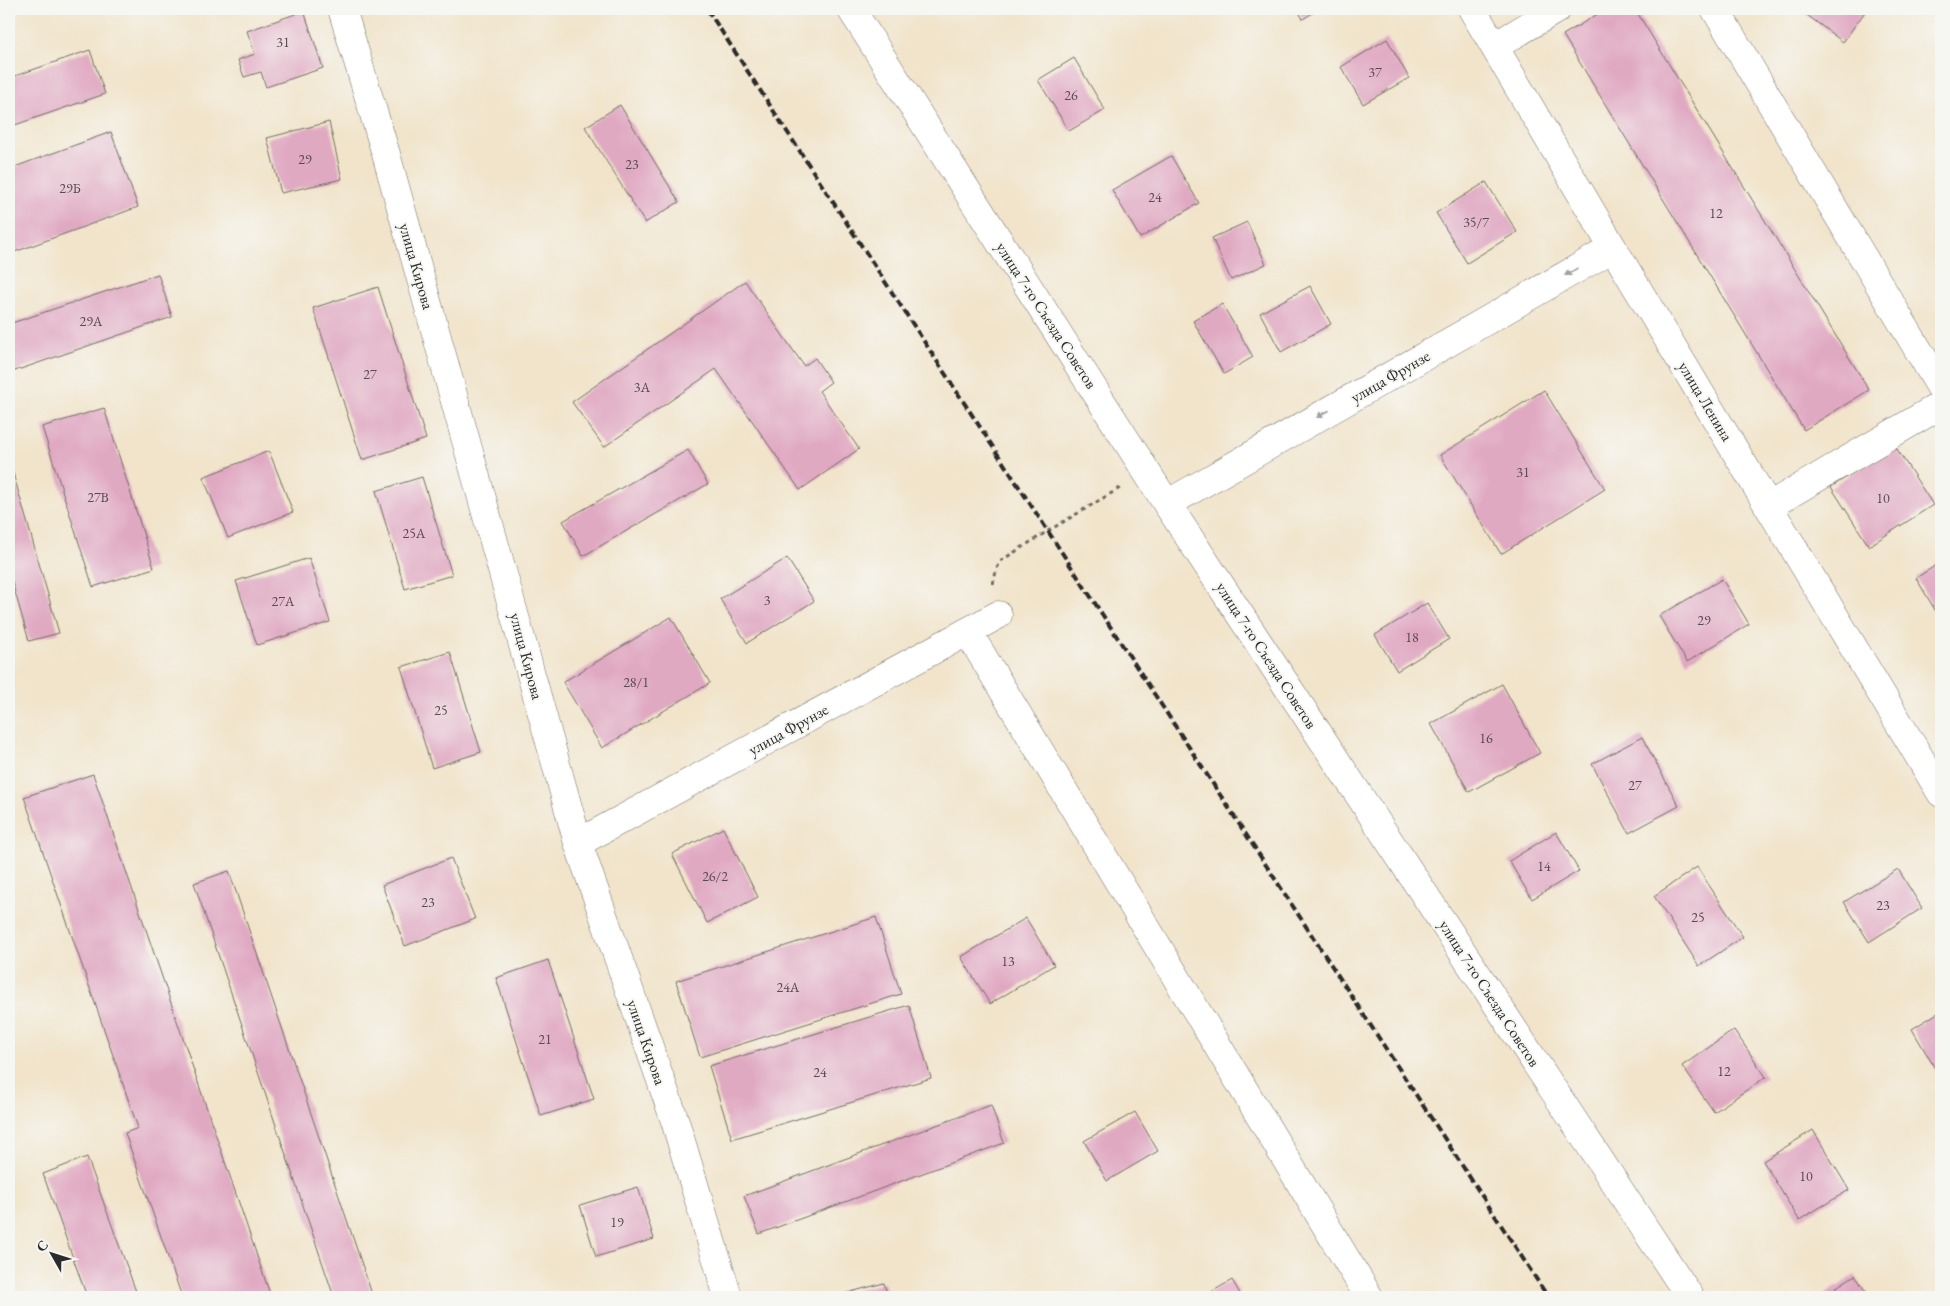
<svg xmlns="http://www.w3.org/2000/svg" width="1950" height="1306" viewBox="0 0 1950 1306" font-family="'EB Garamond',serif">
	<rect width="100%" height="100%" fill="#f6f6f2"/>
	<filter id="ink" filterUnits="userSpaceOnUse"><feTurbulence type="fractalNoise" baseFrequency=".02" numOctaves="2"/><feDisplacementMap in="SourceGraphic" scale="10" xChannelSelector="R" yChannelSelector="G"/><feConvolveMatrix kernelMatrix="1 2 1 2 8 2 1 2 1" color-interpolation-filters="sRGB"/></filter>
	<filter id="wash" filterUnits="userSpaceOnUse"><feTurbulence type="fractalNoise" baseFrequency=".0096" numOctaves="4" result="noise"/><feDisplacementMap in="SourceGraphic" scale="20" xChannelSelector="R" yChannelSelector="G"/><feGaussianBlur stdDeviation="1.12" result="paint"/><feColorMatrix in="noise" values="0 0 0 0 0 0 0 0 0 0 0 0 0 0 0 0 0 1.4 0 .05"/><feComposite in="paint" operator="in"/></filter>
	<g filter="url(#wash)">
		<rect width="100%" height="100%" fill="#f1e4cb"/>
		<g id="blocks">
			<!-- building -->
			<path fill="#e0a9c2" d="M1297,9H1319L1303,19Z
				M1606,9H1635L1869,390L1804,430L1563,35Z
				M1799,9H1867L1843,42Z
				M304,11L323,68L266,87L261,72L244,77L238,60L255,54L247,31Z
				M1387,39L1409,78L1363,104L1341,67Z
				M90,50L105,94L9,127V78Z
				M1074,58L1105,110L1069,131L1038,80Z
				M620,105L679,202L645,223L585,127Z
				M329,122L342,179L281,193L267,138Z
				M111,132L138,207L9,254V169Z
				M1171,156L1199,203L1140,238L1112,190Z
				M1486,182L1517,232L1467,263L1436,213Z
				M1247,222L1266,264L1231,280L1212,238Z
				M158,274L172,317L9,373V324Z
				M745,281L804,366L815,358L831,382L819,391L859,449L800,490L716,369L604,447L572,402Z
				M1310,286L1331,324L1281,352L1260,313Z
				M378,287L426,439L362,460L313,308Z
				M1222,304L1253,357L1224,374L1193,321Z
				M1544,390L1605,489L1501,554L1440,455Z
				M104,408L154,568L93,587L42,427Z
				M1895,446L1933,505L1869,546L1831,487Z
				M688,450L708,484L583,556L563,521Z
				M269,451L293,512L228,538L203,477Z
				M9,459L59,633L29,641L9,571Z
				M422,477L452,575L405,589L376,491Z
				M309,558L330,622L257,645L236,581Z
				M787,558L814,601L747,643L720,599Z
				M1941,562V620L1916,578Z
				M1722,579L1749,624L1687,662L1659,616Z
				M1427,603L1449,639L1397,671L1375,635Z
				M671,617L710,683L602,748L563,682Z
				M450,652L481,752L432,768L401,667Z
				M1502,684L1540,753L1469,792L1431,724Z
				M1642,737L1679,806L1629,833L1592,764Z
				M93,774L271,1297H182L125,1133L138,1128L24,797Z
				M723,828L758,897L707,923L672,854Z
				M1556,832L1579,871L1532,899L1509,861Z
				M451,858L475,919L405,946L382,885Z
				M1697,867L1743,937L1699,966L1654,896Z
				M1898,869L1922,908L1869,942L1844,902Z
				M229,871L373,1297H334L194,883Z
				M876,917L901,994L700,1057L676,981Z
				M1026,918L1054,965L990,1004L961,957Z
				M548,960L594,1099L541,1116L496,978Z
				M909,1005L931,1078L732,1139L709,1066Z
				M1941,1011V1067L1936,1070L1912,1029Z
				M1734,1030L1766,1077L1714,1112L1682,1066Z
				M991,1105L1004,1143L759,1234L744,1196Z
				M1135,1112L1158,1151L1107,1181L1084,1141Z
				M1813,1130L1849,1190L1799,1220L1763,1161Z
				M87,1157L138,1297H87L43,1174Z
				M638,1187L654,1239L596,1257L580,1205Z
				M1855,1275L1869,1297H1821Z
				M1232,1280L1242,1297H1203Z
				M884,1283L888,1297H832Z"/>
		</g>
	</g>
	<g filter="url(#ink)">
		<use href="#blocks" fill-opacity="0" stroke="#706c63" stroke-width="1"/>
		<g fill="none" stroke-linecap="round" stroke-linejoin="round">
			<defs>
				<path id="minor" d="M342,9L386,154L578,843L675,1121L728,1297
					M1472,9L1613,248L1941,793
					M1715,9L1941,388
					M1495,46L1557,9
					M1167,504L1613,248
					M1769,506L1941,405
					M968,632L1369,1297
					M578,843L998,615"/>
				<path id="major" d="M851,9L1167,504L1690,1297"/>
			</defs>
			<!-- minor casing -->
			<use href="#minor" stroke="#706c63" stroke-width="29"/>
			<!-- major casing -->
			<use href="#major" stroke="#706c63" stroke-width="29"/>
			<!-- path -->
			<path stroke="#706c63" stroke-width="3" stroke-dasharray="4 4" stroke-linecap="butt" d="M993,584L997,568L1002,560L1048,531L1120,488"/>
			<!-- minor -->
			<use href="#minor" stroke="#fff" stroke-width="28"/>
			<!-- major -->
			<use href="#major" stroke="#fff" stroke-width="28"/>
			<!-- rail -->
			<path stroke="#2b2b2b" stroke-width="4" stroke-dasharray="8 4" stroke-linecap="butt" d="M707,9L1548,1297"/>
		</g>
		<!-- one-way arrows -->
		<defs><path id="oneway-solid" d="M-6-.8H1V-3.2L6.5 0L1 3.2V.8H-6Z" transform="scale(1.25)"/></defs>
		<g fill="#a0a0a0">
			<use href="#oneway-solid" transform="translate(1571 272) rotate(150)"/>
			<use href="#oneway-solid" transform="translate(1323 414) rotate(150)"/>
		</g>
	</g>
	<g text-anchor="middle" stroke-width="4" stroke-linejoin="round" paint-order="stroke">
		<!-- number labels -->
		<g font-size="14" fill="#584a51">
			<text x="283" y="47">31</text>
			<text x="1375" y="77">37</text>
			<text x="1071" y="100">26</text>
			<text x="305" y="164">29</text>
			<text x="632" y="169">23</text>
			<text x="70" y="193">29Б</text>
			<text x="1155" y="202">24</text>
			<text x="1716" y="218">12</text>
			<text x="1476" y="227">35/7</text>
			<text x="91" y="326">29А</text>
			<text x="370" y="379">27</text>
			<text x="642" y="392">3А</text>
			<text x="1523" y="477">31</text>
			<text x="98" y="502">27В</text>
			<text x="1883" y="503">10</text>
			<text x="414" y="538">25А</text>
			<text x="767" y="605">3</text>
			<text x="283" y="606">27А</text>
			<text x="1704" y="625">29</text>
			<text x="1412" y="642">18</text>
			<text x="636" y="687">28/1</text>
			<text x="441" y="715">25</text>
			<text x="1486" y="743">16</text>
			<text x="1635" y="790">27</text>
			<text x="1544" y="871">14</text>
			<text x="715" y="881">26/2</text>
			<text x="428" y="907">23</text>
			<text x="1883" y="910">23</text>
			<text x="1698" y="922">25</text>
			<text x="1008" y="966">13</text>
			<text x="788" y="992">24А</text>
			<text x="545" y="1044">21</text>
			<text x="1724" y="1076">12</text>
			<text x="820" y="1077">24</text>
			<text x="1806" y="1181">10</text>
			<text x="617" y="1227">19</text>
		</g>
		<!-- street labels -->
		<g font-size="16" fill="#2b2b2b" stroke="#f6f6f2">
			<text transform="translate(417 266) rotate(74)" y="6">улица Кирова</text>
			<text transform="translate(1047 315) rotate(57)" y="6">улица 7-го Съезда Советов</text>
			<text transform="translate(1390 376) rotate(-30)" y="6">улица Фрунзе</text>
			<text transform="translate(1706 401) rotate(59)" y="6">улица Ленина</text>
			<text transform="translate(1267 655) rotate(57)" y="6">улица 7-го Съезда Советов</text>
			<text transform="translate(527 656) rotate(75)" y="6">улица Кирова</text>
			<text transform="translate(788 729) rotate(-29)" y="6">улица Фрунзе</text>
			<text transform="translate(1490 993) rotate(57)" y="6">улица 7-го Съезда Советов</text>
			<text transform="translate(647 1042) rotate(71)" y="6">улица Кирова</text>
		</g>
	</g>
	<!-- margin -->
	<rect width="1950" height="1306" fill="none" stroke="#f6f6f2" stroke-width="30"/>
	<!-- north arrow -->
	<g transform="translate(52 1254) rotate(309)" stroke="#f6f6f2" stroke-width="4" paint-order="stroke">
	<path d="M0-4L9 19L0 12L-9 19Z" fill="#2b2b2b"/>
	<text y="-8" font-size="14" font-weight="bold" text-anchor="middle" fill="#2b2b2b">С</text>
	</g>
</svg>
